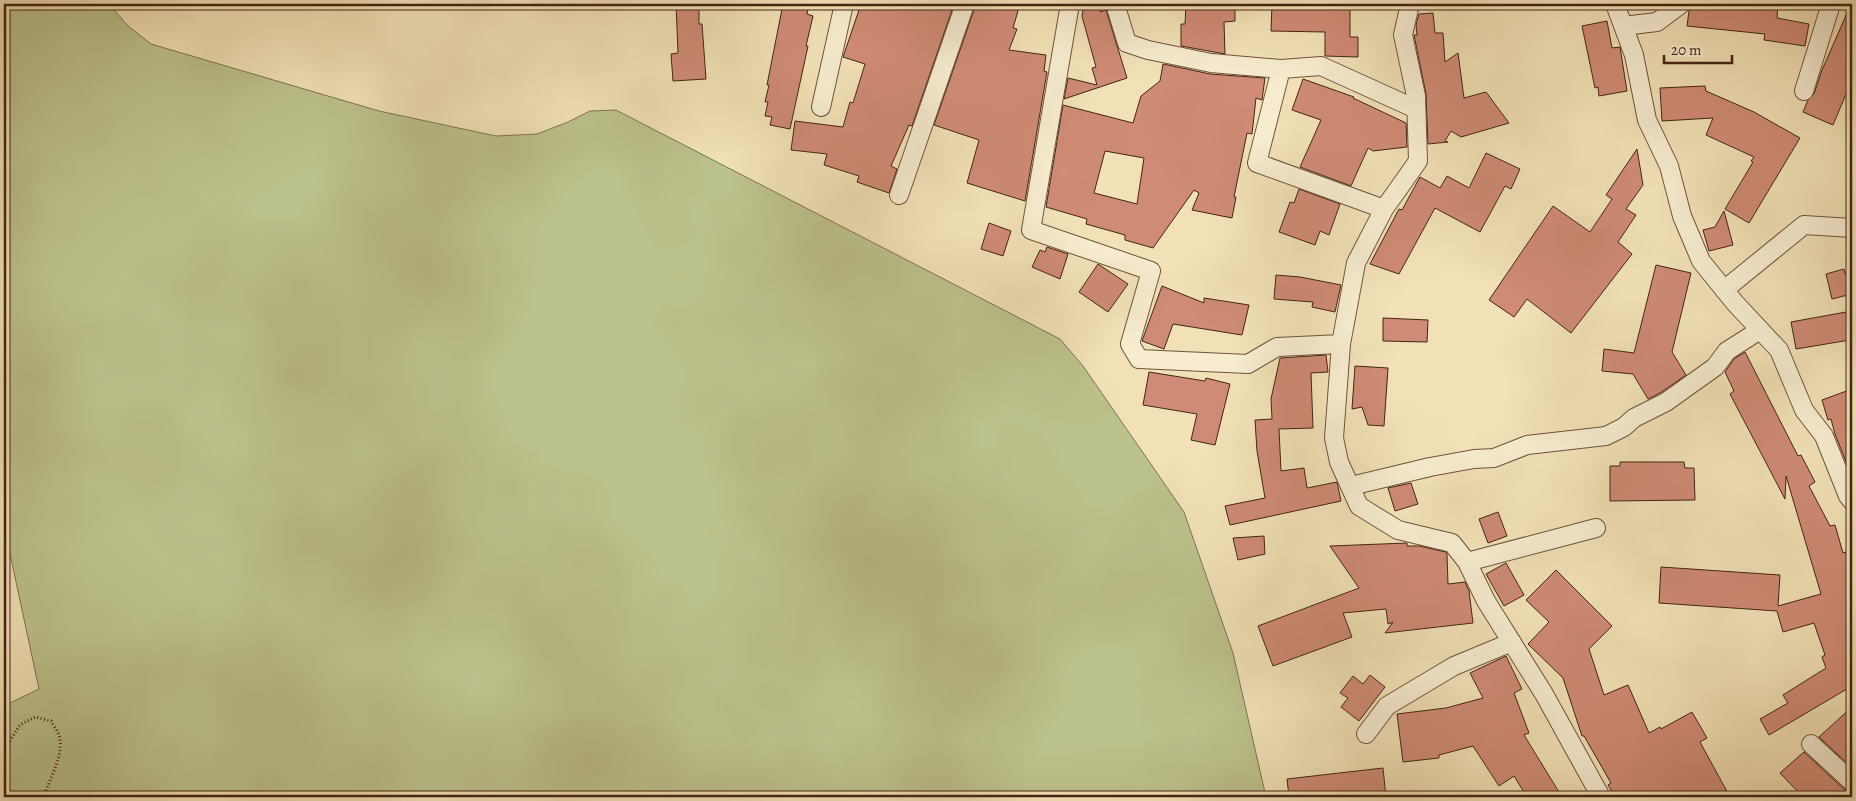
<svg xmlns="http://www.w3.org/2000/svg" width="1856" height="801" viewBox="0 0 1856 801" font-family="Alegreya,serif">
	<rect width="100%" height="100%" fill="#f2e1b7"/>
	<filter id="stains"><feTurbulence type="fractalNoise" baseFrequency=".004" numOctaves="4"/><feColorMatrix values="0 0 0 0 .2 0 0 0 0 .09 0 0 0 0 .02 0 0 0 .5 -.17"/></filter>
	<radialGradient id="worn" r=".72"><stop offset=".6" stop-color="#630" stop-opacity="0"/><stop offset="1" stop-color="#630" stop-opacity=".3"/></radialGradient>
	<!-- green -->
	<path fill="#bcc28d" stroke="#807350" d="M4,4H109L127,25L151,44L379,111L496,136L537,134L568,122L590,111L616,110L1060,339L1083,366L1184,512L1233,653L1266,797H4V706L39,689L9,549L4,541Z"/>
	<!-- building -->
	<path fill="#cf8b75" stroke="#442413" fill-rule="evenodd" d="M676,4H699V24H702L706,79L673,81L671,54L678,53Z
		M785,4H809L807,14L813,16L806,46H808L790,129L770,125L772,117L765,116L768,102H765L769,85H767L782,9H784Z
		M861,4H934L952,10L912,126L909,125L891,166L897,169L889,193L857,182L859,176L824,165L827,154L791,150L795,121L843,127L850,102L853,103L865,64L843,57Z
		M976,4H1020L1013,28L1017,29L1009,50L1046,55L1044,71L1047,72L1025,201L967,183L979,140L934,125Z
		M1084,4H1101L1100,12L1106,10L1127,78L1064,99L1068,78L1097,85L1092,68L1096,67L1082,16Z
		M1186,4H1235V21L1224,22L1225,54L1181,46V24H1185Z
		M1272,4H1311V7L1350,6V37H1358V57L1325,56V32L1271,31Z
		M1694,4H1778L1777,18L1809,24L1805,46L1764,40L1765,34L1687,26L1689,11L1691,7H1694Z
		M1851,4H1852V80L1833,125L1803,112L1808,100L1814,94L1822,70Z
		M1433,13L1435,33H1443L1445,62L1458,53L1464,98L1486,92L1509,123L1461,137L1451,131L1445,141L1448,142L1428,144L1426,94L1414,35H1417L1416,25L1419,14Z
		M1607,21L1612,48L1620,47L1627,91L1599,96L1598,87L1595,88L1582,26Z
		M1163,64L1210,74L1265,78L1262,100L1256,98L1252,134L1247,133L1234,197H1236L1232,218L1192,210L1199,193L1194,190L1153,248L1125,240V235L1086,224L1087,219L1046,207L1063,105L1133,123L1141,96L1160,81ZM1105,151L1144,158L1137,204L1094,193Z
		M1303,79L1354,97L1353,98L1406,123L1407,147L1373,151L1368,148L1351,186L1300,167L1321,120L1292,110Z
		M1705,86L1706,91L1754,112L1800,138L1749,223L1725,209L1753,162L1751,161L1754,157L1706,135L1713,118L1662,121L1660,88Z
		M1637,149L1643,185L1626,209L1636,215L1618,242L1632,254L1571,333L1527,299L1514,317L1489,300L1553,206L1590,232L1612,199L1606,195Z
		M1486,153L1520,169L1511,189L1505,186L1480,232L1435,208L1399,274L1370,264L1399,209L1402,210L1420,177L1440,188L1447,176L1469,188Z
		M1299,189L1340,204L1329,235L1320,231L1315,245L1279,232L1290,202L1294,203Z
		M1724,211L1733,245L1709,251L1703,230L1715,227Z
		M989,223L1011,231L1003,256L981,249Z
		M1047,247L1068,254L1060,279L1032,267L1040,250L1045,252Z
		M1098,264L1128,284L1108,312L1079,292Z
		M1656,265L1691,273L1672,352L1686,375L1660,393L1648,399L1633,374L1602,371L1604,349L1634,353Z
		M1844,269L1845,274L1852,272V294L1832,299L1826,274Z
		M1276,275L1300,277L1341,285L1335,312L1312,307L1313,302L1274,299Z
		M1162,286L1204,303V298L1249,305L1242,335L1173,324L1164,349L1142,341Z
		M1846,312L1850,340L1796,349L1791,322Z
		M1383,318L1428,320L1427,342L1383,341Z
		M1745,352L1798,456L1801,455L1815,482L1809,486L1830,526L1835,525L1843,553L1852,550V686L1769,735L1760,719L1788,703L1783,695L1826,668L1822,657L1825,655L1814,623L1783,632L1777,611L1659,603L1661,567L1780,575L1778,606L1821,594L1786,476L1785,499L1730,394L1734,391L1725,372L1734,359Z
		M1326,355L1328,372L1311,373L1313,428L1279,429L1281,471L1304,468L1307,488L1337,482L1341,501L1230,525L1225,506L1265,498L1257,451L1255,420L1272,419L1271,399L1280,358Z
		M1355,366L1388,368L1384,426L1368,425L1362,407L1352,409Z
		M1149,372L1205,381L1206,378L1230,384L1215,445L1191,440L1197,414L1143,405Z
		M1852,389V477L1835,434L1831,419L1828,420L1822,400Z
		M1620,462H1684L1685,468H1694L1695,500L1610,501V466H1620Z
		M1411,483L1418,504L1395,511L1388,488Z
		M1498,512L1507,536L1488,543L1479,519Z
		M1264,536L1265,554L1238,560L1233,538Z
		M1407,543V546H1419L1446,552L1447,554L1448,584L1465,582L1469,591L1473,623L1385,633L1393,622L1388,624L1386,609L1343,613L1352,637L1273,666L1258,626L1359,588L1330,546Z
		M1506,563L1524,595L1504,606L1486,574Z
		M1556,570L1612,626L1589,649L1604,695L1628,685L1649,733L1660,727L1661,729L1692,712L1707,738L1700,742L1730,797H1615L1608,785L1611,783L1584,736H1582L1563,678L1528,644L1549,622L1526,600Z
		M1506,656L1522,689L1514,693L1529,733L1524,735L1562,797H1527L1514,776L1499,786L1473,746L1439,755V758L1403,762L1397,714L1446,708L1483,698L1470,673Z
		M1370,675L1385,687L1359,721L1341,707L1348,698L1340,693L1353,676L1363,684Z
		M1852,707V768L1819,737Z
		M1804,752L1845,790L1852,793L1845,797H1803L1780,773Z
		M1383,768L1386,797H1289L1287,779Z"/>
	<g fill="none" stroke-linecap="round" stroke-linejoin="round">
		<defs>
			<path id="minor" d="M1070,4L1031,230L1151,271L1130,344L1139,359L1248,364L1277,347L1341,344
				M1115,4L1127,43L1148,50L1211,63L1281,69L1321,66L1416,109
				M1410,4L1403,35L1416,96L1418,161L1384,209L1356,263L1341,344L1334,438L1339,462L1359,506L1398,530L1452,543L1467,562L1486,601L1544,694L1601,797
				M1615,4L1634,55L1647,120L1669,166L1682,216L1701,261L1735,303L1779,350L1804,410L1824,436L1848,496L1852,501
				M1623,26L1657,22L1681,4
				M1281,69L1257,163L1384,209
				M1804,91L1831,4
				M821,107L844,4
				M899,195L965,4
				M1724,290L1804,225L1852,228
				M1351,486L1430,467L1474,459L1494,458L1527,445L1606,436L1624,427L1634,418L1666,402L1715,367L1727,351L1760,330
				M1467,562L1596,528
				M1366,734L1387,706L1454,666L1512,642
				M1811,744L1852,782"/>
		</defs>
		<!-- minor casing -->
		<use href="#minor" stroke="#70533c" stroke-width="20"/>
		<!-- path -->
		<path stroke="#442413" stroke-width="3" stroke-dasharray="1 2.5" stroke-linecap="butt" d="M4,750L20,725L35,717L51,721C53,725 57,730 59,735C65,756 49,778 44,797"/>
		<!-- minor -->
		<use href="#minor" stroke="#f7ecd0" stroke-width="18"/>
	</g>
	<!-- margin -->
	<rect width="1856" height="801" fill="none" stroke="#f2e1b7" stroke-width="20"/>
	<rect x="5" y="5" width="1846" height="791" fill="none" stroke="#442413" stroke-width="2.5"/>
	<rect x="10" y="10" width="1836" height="781" fill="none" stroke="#442413"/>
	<!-- scale -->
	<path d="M1664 55v8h68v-8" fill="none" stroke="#442413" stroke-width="2.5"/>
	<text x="1671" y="55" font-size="15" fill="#442413" stroke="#f7ecd0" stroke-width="4" paint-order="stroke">20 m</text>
	<rect width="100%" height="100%" filter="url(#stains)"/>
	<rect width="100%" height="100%" fill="url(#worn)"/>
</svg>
